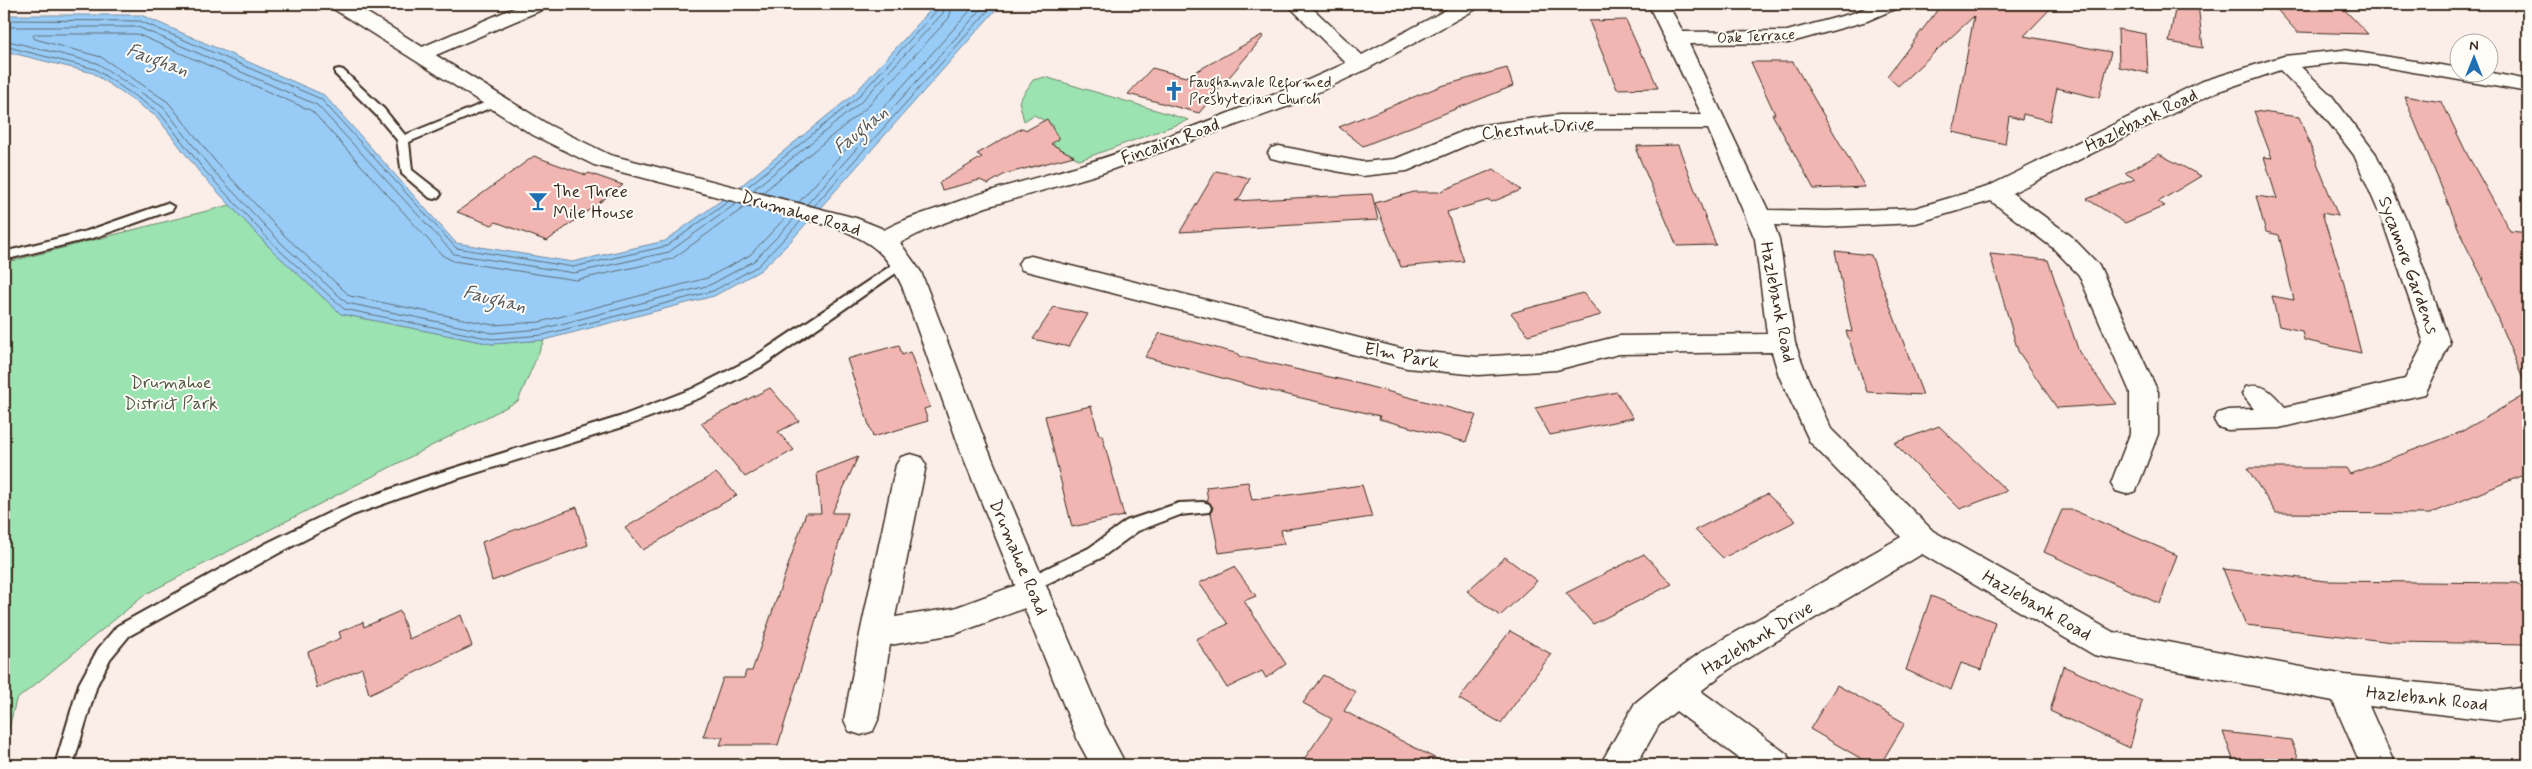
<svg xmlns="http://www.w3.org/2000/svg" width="2532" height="769" viewBox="0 0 2532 769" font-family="Mynerve,sans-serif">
	<rect width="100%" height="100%" fill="#fbeee9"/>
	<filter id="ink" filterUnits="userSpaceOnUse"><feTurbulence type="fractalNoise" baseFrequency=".02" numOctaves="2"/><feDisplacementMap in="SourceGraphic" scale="10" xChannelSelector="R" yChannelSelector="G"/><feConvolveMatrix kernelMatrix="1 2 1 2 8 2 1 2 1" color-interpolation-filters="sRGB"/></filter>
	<g filter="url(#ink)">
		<!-- green -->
		<path fill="#9be3b1" stroke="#6b8668" d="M1045,77L1189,120L1080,160L1038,137L1054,126L1034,115L1024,121L1019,101L1033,80Z
			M230,205L273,251L341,314L492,344L544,340L518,401L146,594L16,700L4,748V263Z"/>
		<!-- water -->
		<path fill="#98ccf6" stroke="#738ba0" d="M936,4H1001L789,243L761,270L714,296L544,340L492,344L341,314L273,251L200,173L157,117L93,73L4,51V15H141L324,95L456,243L572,262L665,241L737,189L854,94Z"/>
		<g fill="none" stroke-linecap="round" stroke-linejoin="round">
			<!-- shore -->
			<path stroke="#606b74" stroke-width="1" d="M4,20L140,21L321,99L456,248L573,267L667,246L729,201
				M4,27H138L317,105L454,254L574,273L669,252L737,203
				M4,40L97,63L164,108L209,166L281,243L347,303L492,333L542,329L710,285L754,261L795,218
				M4,46L95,69L160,113L204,170L276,247L344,309L492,339L543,335L713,291L758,266L802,220
				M746,188L857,98L938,9L940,4
				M753,190L861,102L943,13L946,4
				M762,193L866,108L949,18L953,4
				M799,202L976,4
				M807,204L986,4
				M746,206L672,259L576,280L453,261L442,255L312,111L137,34H35L33,36L35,39L101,57L168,102L215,161L286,237L350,296L493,325L540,322L707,278L750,255L787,216
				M814,206L994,4"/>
		</g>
		<!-- building -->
		<path fill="#f1b6b1" stroke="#3b2a1e" d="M1942,4H2055L2024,36L2111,52L2099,98L2057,88L2050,121L2023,114L2022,120L2009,116L2005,144L1953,132L1974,16L1898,86L1887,76Z
			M2176,4H2198L2203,48L2169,42Z
			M2272,4H2339L2368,34L2297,32Z
			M1626,20L1642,56H1644L1658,88L1617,89L1589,21Z
			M2118,29L2146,34L2148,73L2119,67Z
			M1262,35L1263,37L1199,113L1128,94L1152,68L1186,77Z
			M1751,62H1793L1865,187L1814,189L1772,114H1775Z
			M1507,68L1513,86L1363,146L1339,127L1441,86Z
			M2404,96L2442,102L2467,154L2510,231L2528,233V391L2481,279H2483L2464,242Z
			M2254,111L2299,117L2338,216L2322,213L2343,280L2361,353L2304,340L2302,331L2279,326L2272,296L2294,300L2279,235L2266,232L2256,196L2277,199L2264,157L2272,158Z
			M1047,119L1059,139L1051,144L1074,156L1005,174L988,184L980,180L942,190L939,183L982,157L977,154L1022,128L1027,130Z
			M1678,145L1690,177L1716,245L1677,246L1636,150H1638L1637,146Z
			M2159,154L2201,176L2158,202L2165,206L2125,223L2087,199L2135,179L2125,173Z
			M534,156L586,175L589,173L623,185L547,241L496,222L492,225L457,212Z
			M1494,169L1521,190L1492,202L1489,200L1447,212L1464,261L1401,267L1375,203L1414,192H1439Z
			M1216,171L1250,178L1239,199L1235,201L1372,194L1378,220L1180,232Z
			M1835,251L1871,255L1923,395L1867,392L1846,331L1852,332Z
			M1990,254L2048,260L2079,352L2117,404L2057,408L2018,351Z
			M1583,293L1601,315L1528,335L1511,313Z
			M1054,307L1088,314L1069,347L1033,339Z
			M1160,333L1239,354L1238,356L1356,383L1476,415L1466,442L1379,419L1380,416L1262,389L1145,357Z
			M899,345L902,355L910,352L930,407L924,409L928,421L873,437L847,359Z
			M770,388L799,421L778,432L794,450L745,477L701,423Z
			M1617,392L1633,418L1550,435L1535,408Z
			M2528,393V473L2430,514L2276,513L2247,468H2346L2350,474L2461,432Z
			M1091,406L1099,435H1102L1124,516L1072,527L1045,416Z
			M1939,426L1972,458L2007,491L1960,509L1894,443Z
			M858,457L832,513H848L778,745H720L723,737H703L723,678H744L746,671H752L806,513H821L817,473Z
			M716,473L737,495L643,550L625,528Z
			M1248,482L1252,500L1362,485L1372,517L1281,530L1284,544L1219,553L1211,513L1213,507L1208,502L1206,487Z
			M1767,494L1796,521L1723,558L1695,530Z
			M577,507L588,545L492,581L482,542Z
			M2062,510H2073L2177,555L2160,604L2044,552Z
			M1644,554L1672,584L1593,624L1566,593Z
			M1505,557L1537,581L1500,616L1467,591Z
			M1234,567L1256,596L1244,601L1286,664L1266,678L1262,671L1227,688L1196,639L1228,624L1199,583Z
			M2223,569L2326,581L2518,583L2528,596V644L2393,642L2246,625Z
			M1931,596L1995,622L1981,670L1961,663L1951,690L1906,670Z
			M400,611L409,639L461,615L472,646L369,694L362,668L317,688L308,652L341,638L339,632L363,622L364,627Z
			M1510,631L1551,654L1501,723L1459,699Z
			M2063,666L2142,701L2130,748L2050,711Z
			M1323,675L1356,692L1344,711L1448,765H1300L1332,719L1303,703Z
			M1837,685L1905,723L1880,765H1872L1810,729Z
			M2223,732L2291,740L2301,765H2235Z"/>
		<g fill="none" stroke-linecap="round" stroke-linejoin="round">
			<defs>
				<path id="service" d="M339,69L343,70L384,109L405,135L494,99H502L504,102L409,142L412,170L440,192L441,195L435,199L430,198L402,174L397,140L376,115L335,74V70Z
					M167,203L174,207L172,210L96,237L4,260V252L87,231Z
					M904,257L911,261L909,264L761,367L702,397L629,425L431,487L353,515L279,553L129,636L110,659L97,685L73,765H55L79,684L98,649L117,626L267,543L341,507L419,479L619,417L692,389L751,359Z
					M1203,502L1209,504L1211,508L1209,512L1180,515L1138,531L1101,558L1036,589L1030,591L1024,589L1021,584L1024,579L1089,548L1126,521L1179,503Z"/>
				<path id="minor" d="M523,4H549L546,8L429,58L422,60L415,58L412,54L415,50Z
					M1083,4H1104L1101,8H1086Z
					M1287,4H1308L1362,55L1457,4H1481L1478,8L1367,69L1289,106L1099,174L986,207L928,229L894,246L885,248L876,246L873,240C883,224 932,211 951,204C993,188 1038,178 1081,165C1171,137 1261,102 1346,63Z
					M1648,4H1668L1683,32L1787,31L1853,13L1874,4H1900L1897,8L1867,21L1788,43L1689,44L1768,210L1827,211L1915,208L1987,187L2200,82L2284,56L2343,50L2460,68V72H2487L2528,80V92L2373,65L2343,62L2301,67L2332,96L2376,154L2407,222L2450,343L2425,394L2279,428L2228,430L2218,427L2214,420L2218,413L2228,410L2254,409L2242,394L2246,387C2265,382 2273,394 2285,407L2405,379L2424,343L2383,222L2354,155L2316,106L2280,70L2216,92L2012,193L2071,236L2099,265L2158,392V434L2136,491L2126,494L2116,491L2111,483L2130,434V392L2079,275L2053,248L1991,201L1916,223L1827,227L1774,225L1779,239L1795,343L1807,376L1831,429L1933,531L2113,632L2345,675L2499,691L2528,687V717L2499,721L2369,706L2395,765H2361L2333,701L2094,655L1922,554L1728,670L1701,691L1787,754L1792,765H1748L1676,711L1659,725L1636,765H1600L1635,703L1662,681L1704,650L1901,537L1810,442L1779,376L1772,352L1619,354L1556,370L1478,375L1407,368L1022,270L1018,264L1022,258L1031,256L1407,350L1478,357L1556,352L1619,336L1767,334L1755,239L1708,129H1559L1481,139L1407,171L1362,176L1279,160L1271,158L1268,153L1271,148L1279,146L1362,162L1395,159L1476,126L1559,115H1702Z
					M911,454L921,457L926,465L895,617L954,608L1033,579L1044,583L1049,592L1044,601L955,634L890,645L878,720L873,731L861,735L849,731L844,720L860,634L896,465L901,457Z"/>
				<path id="tertiary" d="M329,4H353L549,125L610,155L856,218L881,228L898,240L921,272L988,449L1105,725L1126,765H1091L1079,743L960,449L902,286C886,252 872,243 838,228L594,165L533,135L332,8Z"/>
			</defs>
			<!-- service casing -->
			<use href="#service" stroke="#3b2a1e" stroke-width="4"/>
			<!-- minor casing -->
			<use href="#minor" stroke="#3b2a1e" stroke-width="3"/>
			<!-- tertiary casing -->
			<use href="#tertiary" stroke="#3b2a1e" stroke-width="3"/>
			<!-- service -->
			<use href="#service" fill="#fdfcf7" fill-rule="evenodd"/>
			<!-- minor -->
			<use href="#minor" fill="#fdfcf7" fill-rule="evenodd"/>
			<!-- tertiary -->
			<use href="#tertiary" fill="#fdfcf7" fill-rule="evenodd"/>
		</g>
	</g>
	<!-- icons -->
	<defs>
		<symbol id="church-bare" viewBox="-9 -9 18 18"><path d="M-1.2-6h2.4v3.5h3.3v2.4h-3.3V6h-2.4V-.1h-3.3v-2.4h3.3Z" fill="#1f6fb2" stroke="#fdfcf7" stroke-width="2.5" paint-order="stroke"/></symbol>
		<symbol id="bar-bare" viewBox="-9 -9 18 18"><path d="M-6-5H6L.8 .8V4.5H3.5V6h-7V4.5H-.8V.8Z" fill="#1f6fb2" stroke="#fdfcf7" stroke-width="2.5" paint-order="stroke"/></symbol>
	</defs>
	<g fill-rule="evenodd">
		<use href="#church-bare" x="1160" y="77" width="28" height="28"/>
		<use href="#bar-bare" x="524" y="187" width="28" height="28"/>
	</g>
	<g text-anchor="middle" stroke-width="4" stroke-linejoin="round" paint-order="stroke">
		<!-- far-street labels -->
		<g font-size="15" fill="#3b2a1e" stroke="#fdfcf7">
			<text transform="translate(1756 36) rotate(-3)" y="5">Oak Terrace</text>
		</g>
		<!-- far-poi labels -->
		<g font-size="15" fill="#3b2a1e" stroke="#fdfcf7" text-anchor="start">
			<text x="1189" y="87">Faughanvale Reformed<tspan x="1189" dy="17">Presbyterian Church</tspan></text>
		</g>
		<!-- street labels -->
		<g font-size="18" fill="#3b2a1e" stroke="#fdfcf7">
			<text transform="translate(2141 120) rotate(-26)" y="6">Hazlebank Road</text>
			<text transform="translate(1538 128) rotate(-5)" y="6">Chestnut Drive</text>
			<text transform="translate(1170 141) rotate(-20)" y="6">Fincairn Road</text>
			<text transform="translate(801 213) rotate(16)" y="6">Drumahoe Road</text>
			<text transform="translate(2409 265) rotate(70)" y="6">Sycamore Gardens</text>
			<text transform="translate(1778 302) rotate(79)" y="6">Hazlebank Road</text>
			<text transform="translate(1402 355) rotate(11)" y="6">Elm Park</text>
			<text transform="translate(1019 557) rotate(67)" y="6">Drumahoe Road</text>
			<text transform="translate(2037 605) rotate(30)" y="6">Hazlebank Road</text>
			<text transform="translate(1757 638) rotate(-31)" y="6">Hazlebank Drive</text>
			<text transform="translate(2427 698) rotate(6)" y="6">Hazlebank Road</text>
		</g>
		<!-- poi labels -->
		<g font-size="18" fill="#3b2a1e" stroke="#fdfcf7" text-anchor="start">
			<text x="553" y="197">The Three<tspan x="553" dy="21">Mile House</tspan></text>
		</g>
		<!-- park labels -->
		<g font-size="18" fill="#535843" stroke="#fdfcf7">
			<text x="171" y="388">Drumahoe<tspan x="171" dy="21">District Park</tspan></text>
		</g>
		<!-- water labels -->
		<g font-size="19" font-style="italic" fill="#575b5f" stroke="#fdfcf7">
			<text transform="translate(158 59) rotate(20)" y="7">Faughan</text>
			<text transform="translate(860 129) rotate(-39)" y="7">Faughan</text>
			<text transform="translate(495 298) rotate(14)" y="7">Faughan</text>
		</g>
	</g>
	<!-- margin -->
	<rect width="2532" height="769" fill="none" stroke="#fdfcf7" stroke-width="20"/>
	<rect x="10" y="10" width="2512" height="749" fill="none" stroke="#3b2a1e" stroke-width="2" filter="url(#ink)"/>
	<!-- north arrow -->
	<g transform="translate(2474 58)"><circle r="24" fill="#fdfcf7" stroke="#afa8a0"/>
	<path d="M0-4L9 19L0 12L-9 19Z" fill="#1f6fb2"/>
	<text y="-8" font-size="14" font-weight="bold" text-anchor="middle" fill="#3b2a1e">N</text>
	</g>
</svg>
